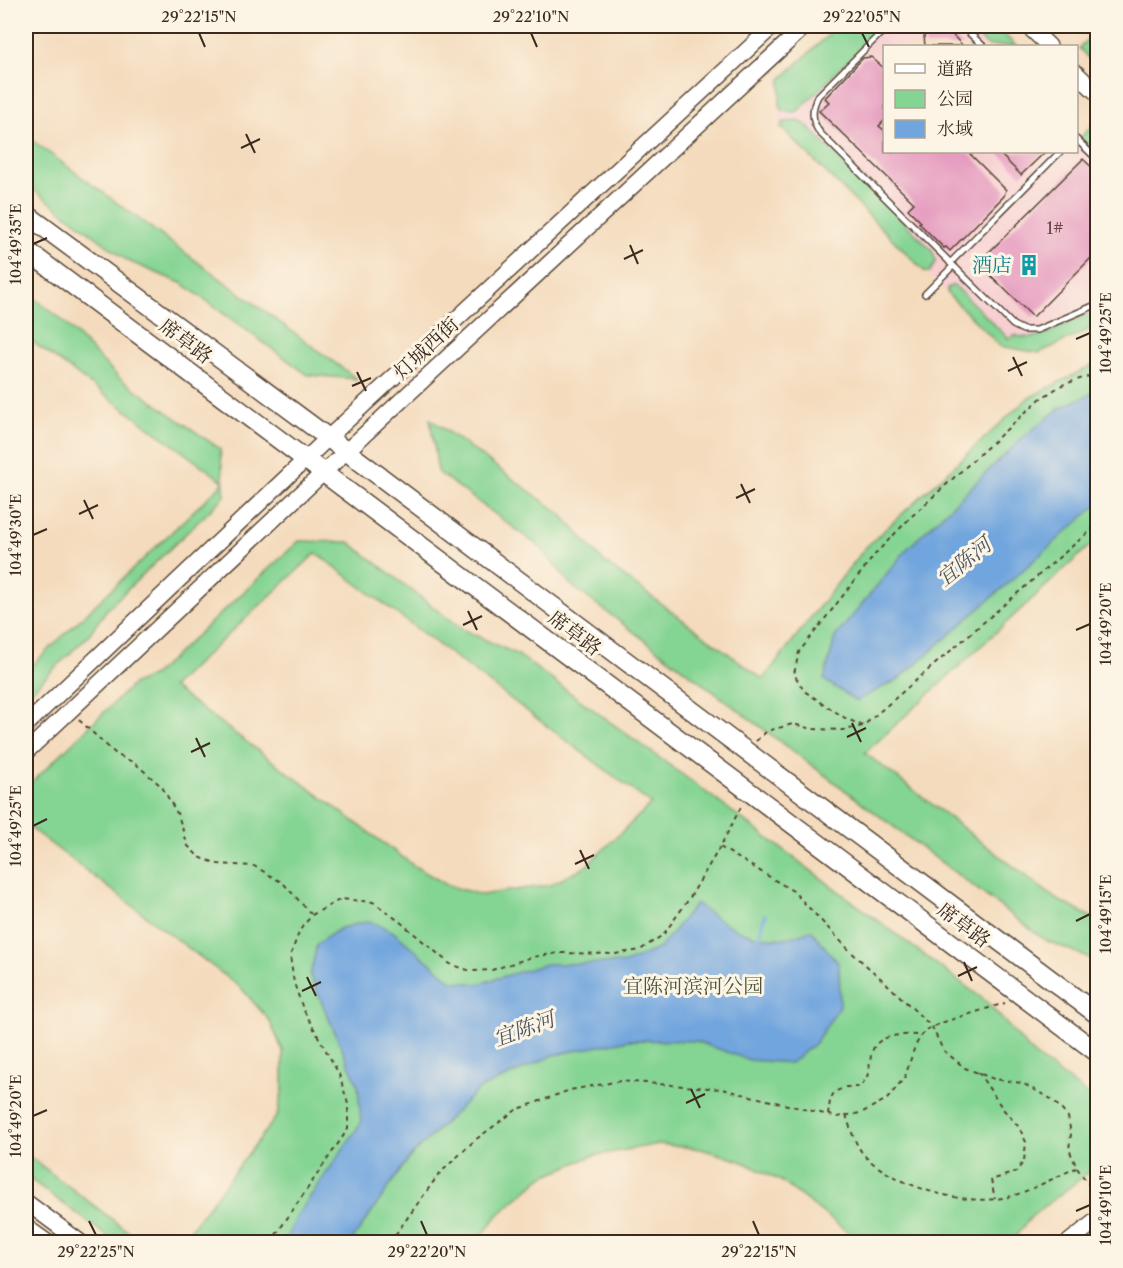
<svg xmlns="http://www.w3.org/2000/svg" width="1123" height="1268" viewBox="0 0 1123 1268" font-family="'Libre Caslon Text','Noto Serif SC',serif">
	<rect width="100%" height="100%" fill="#fcf5e5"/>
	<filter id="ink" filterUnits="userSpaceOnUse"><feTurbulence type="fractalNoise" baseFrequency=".0167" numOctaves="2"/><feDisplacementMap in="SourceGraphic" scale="12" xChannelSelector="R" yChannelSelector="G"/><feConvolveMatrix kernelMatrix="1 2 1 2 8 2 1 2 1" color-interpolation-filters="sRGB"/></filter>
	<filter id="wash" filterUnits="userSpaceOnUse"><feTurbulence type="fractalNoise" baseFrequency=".008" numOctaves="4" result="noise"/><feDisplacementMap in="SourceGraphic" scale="24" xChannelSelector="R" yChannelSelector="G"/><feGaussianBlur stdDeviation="1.35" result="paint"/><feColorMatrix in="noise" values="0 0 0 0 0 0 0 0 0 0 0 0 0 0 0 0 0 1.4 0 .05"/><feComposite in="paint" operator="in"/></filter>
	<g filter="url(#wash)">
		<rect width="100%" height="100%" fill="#f4dbbd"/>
		<!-- built -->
		<path fill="#f7cfd1" d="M867,26H967L988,46H884V152H1076L1077,134L1097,155V326L1039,353L1000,346L779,126L780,106Z"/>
		<!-- green -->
		<path fill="#84d493" stroke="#607f58" stroke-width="1.5" fill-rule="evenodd" d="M838,26H883L799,110L795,112L783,111L780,105L781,79Z
			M967,26H995L1016,46H988Z
			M1092,35L1097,40V67L1079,48Z
			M799,121L805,124L932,250L936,261L930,272H925L781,127L783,122Z
			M1094,124L1097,127V155L1080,138Z
			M26,136L357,379L308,375L183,284L128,261L26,184Z
			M954,285L1009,339L1014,335C1044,346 1068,317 1096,312L1097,326L1039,353L1000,346L947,293V288Z
			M26,292L60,318L118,377L220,449L225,496L108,608L87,637L26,696V671L224,482L26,337Z
			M1097,363V539L865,753L1056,899L1097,920V961L1045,940L571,585L541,548L438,472L430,419L561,514L603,561L763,679L865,548L1028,398Z
			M299,541L349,542L462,629L518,655L683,775L987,1002L1033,1054L1097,1102V1166L1031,1217L1011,1242H861L781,1181L741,1161L701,1149L659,1144L592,1156L542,1177L499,1214L477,1242H181L277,1116L283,1088V1051L269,1020L241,988L26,825V788L132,685L155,674ZM316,553L651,804L585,867L550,885L481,895L447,885L416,867L172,687Z
			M26,1154L142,1242H115L26,1176Z"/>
		<!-- water -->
		<path fill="#71a5de" stroke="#56687e" stroke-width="1.5" d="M1097,391V505L899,679L856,701L824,680L835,637L907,549L1023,437L1060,408Z
			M696,903C721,923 749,941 783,938C792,937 802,933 811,930L839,964L840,1006L815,1043L791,1063L749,1060L696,1041L629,1040L554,1055L478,1090L409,1158L351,1242H285L297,1216L361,1123L358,1085L310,976L317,944L341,928L369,921L392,931L452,981L478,984L546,964L625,963L660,948Z"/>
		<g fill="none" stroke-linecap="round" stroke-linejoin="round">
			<!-- stream -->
			<path stroke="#71a5de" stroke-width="4" d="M758,942L765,915"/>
		</g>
		<g id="blocks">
			<!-- building -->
			<path fill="#e597be" d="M933,26H944L963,46H925L924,36Z
				M871,57L885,69V120L879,126L885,131V152H968L1006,190L1004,196L950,251L946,247L944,248L919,223L921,222L908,209L914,203L819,111L829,102L825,98L863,58Z
				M998,152H1045L1021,175Z
				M1083,159L1098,173V263L1092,257L1033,317L978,263Z"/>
		</g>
	</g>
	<g filter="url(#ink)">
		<use href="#blocks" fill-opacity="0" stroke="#574536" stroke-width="1.5"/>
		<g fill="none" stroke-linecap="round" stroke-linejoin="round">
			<defs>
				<path id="lane" d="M888,26L818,96C811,109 811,121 820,133L1013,325L1023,330H1037L1098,304
					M962,26L983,46
					M1076,139L1098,160
					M950,263L1060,152
					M925,294L953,266"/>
				<path id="secondary" d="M1028,26L1049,46
					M1076,73L1098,94
					M26,725L328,438L773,26
					M26,752L324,472L805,26
					M26,1202L80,1242
					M26,1227L47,1242
					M1069,1242L1098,1219"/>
				<path id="primary" d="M26,214L346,451L1098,1015
					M26,250L1098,1053"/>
			</defs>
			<!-- lane casing -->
			<use href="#lane" stroke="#574536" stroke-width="8"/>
			<!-- secondary casing -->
			<use href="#secondary" stroke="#574536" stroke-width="18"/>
			<!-- primary casing -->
			<use href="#primary" stroke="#574536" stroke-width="21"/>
			<!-- path -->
			<path stroke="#574536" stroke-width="2" stroke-dasharray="4.5 4.5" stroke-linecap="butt" d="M79,720L117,755L135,763L162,787L178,815L188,846L199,857L218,864L254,866L283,883L312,915
				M863,726L845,718L804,691L794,674L799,652L877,552L912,516L1040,399L1062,385L1098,373
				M756,741L767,731L793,724L812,729L844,730L863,726L1098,524
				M720,847L793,891L850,951L886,983L932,1027L943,1050L965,1068L994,1079L1022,1083L1053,1100L1068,1117L1071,1134L1069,1149L1077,1168L1098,1197
				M978,1072L1003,1109L1019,1127L1026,1142L1024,1161L1016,1172L991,1180L995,1199
				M828,1115L830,1101L834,1092L846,1087H860C873,1070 867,1071 872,1052C878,1032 905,1035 922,1035
				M846,1115C851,1130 856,1149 869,1160C902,1188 966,1207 1008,1197C1031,1191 1055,1177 1076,1168
				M271,1242L348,1129V1104L339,1074L303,1009L294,983L290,956L300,930L312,915L341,899L373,902L399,921L450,964L471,971L492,970L532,957L559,953L615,954L640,950L663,935L689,899L720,847L742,805
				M390,1242L439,1174L475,1140L516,1110L570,1090L620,1081L722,1089L837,1117L861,1113L887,1099L905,1077L915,1046L925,1030L944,1022L1005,1003"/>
			<!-- lane -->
			<use href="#lane" stroke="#fff" stroke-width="5"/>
			<!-- secondary -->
			<use href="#secondary" stroke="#fff" stroke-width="15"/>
			<!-- primary -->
			<use href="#primary" stroke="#fff" stroke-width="18"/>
		</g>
	</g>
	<!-- ticks -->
	<path fill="none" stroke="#3b2a1e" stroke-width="2" d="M199,33L205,47M531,33L537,47M862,33L869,47M246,134L255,153M241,148L260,139M33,244L47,238M630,245L638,264M624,259L643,250M1076,339L1090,333M1013,357L1022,376M1008,371L1027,362M357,372L366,391M352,386L371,378M741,484L750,503M736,498L755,489M84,500L93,519M79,514L98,505M33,535L47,529M468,611L477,630M463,625L482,616M1076,630L1090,624M852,723L861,742M847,737L866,728M196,738L205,757M191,752L210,743M33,826L47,819M580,850L589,869M575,864L594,855M1076,921L1090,914M964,962L972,981M958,976L977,967M307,977L316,996M302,991L321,982M691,1089L700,1108M686,1103L705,1094M33,1116L47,1110M1076,1211L1090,1205M89,1221L96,1235M421,1221L427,1235M753,1221L759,1235"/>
	<!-- icons -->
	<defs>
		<symbol id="building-bare" viewBox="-9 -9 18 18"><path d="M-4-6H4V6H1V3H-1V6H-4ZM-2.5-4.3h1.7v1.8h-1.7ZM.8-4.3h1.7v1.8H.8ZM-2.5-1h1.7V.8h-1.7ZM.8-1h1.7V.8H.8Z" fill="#0f9aa8" stroke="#fcf5e5" stroke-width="2.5" paint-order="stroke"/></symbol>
	</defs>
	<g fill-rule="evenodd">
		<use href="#building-bare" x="1014" y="250" width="30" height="30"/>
	</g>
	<g text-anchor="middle" stroke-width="6" stroke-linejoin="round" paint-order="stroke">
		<!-- number labels -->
		<g font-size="16" fill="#664546">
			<text x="1055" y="234">1#</text>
		</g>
		<!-- culture labels -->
		<g font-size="20" fill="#0d838f" stroke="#fcf5e5" text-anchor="end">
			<text x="1012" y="272">酒店</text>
		</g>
		<!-- street labels -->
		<g font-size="20" fill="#3b2a1e" stroke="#fcf5e5">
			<text transform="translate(186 341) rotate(37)" y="7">席草路</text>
			<text transform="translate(426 348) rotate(-43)" y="7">灯城西街</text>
			<text transform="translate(575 633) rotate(37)" y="7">席草路</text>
			<text transform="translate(964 925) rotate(37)" y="7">席草路</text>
		</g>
		<!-- park labels -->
		<g font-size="20" fill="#4d543b" stroke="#fcf5e5">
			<text x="693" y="993">宜陈河滨河公园</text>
		</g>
		<!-- water labels -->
		<g font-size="21" font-style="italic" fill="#4e5561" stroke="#fcf5e5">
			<text transform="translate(964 562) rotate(-39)" y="7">宜陈河</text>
			<text transform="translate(524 1029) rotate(-20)" y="7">宜陈河</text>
		</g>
	</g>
	<!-- margin -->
	<rect width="1123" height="1268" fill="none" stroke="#fcf5e5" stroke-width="66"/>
	<!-- legend -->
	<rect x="883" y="45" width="195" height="108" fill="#fcf5e5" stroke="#afa495" stroke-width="1.5"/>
	<rect x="895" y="64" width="30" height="9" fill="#ffffff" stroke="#afa495" stroke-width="1.5"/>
	<text x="937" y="75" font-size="18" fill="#3b2a1e">道路</text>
	<rect x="895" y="90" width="30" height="18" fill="#84d493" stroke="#afa495" stroke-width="1.5"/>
	<text x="937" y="105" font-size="18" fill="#3b2a1e">公园</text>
	<rect x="895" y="120" width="30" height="18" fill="#71a5de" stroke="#afa495" stroke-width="1.5"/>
	<text x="937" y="135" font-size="18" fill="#3b2a1e">水域</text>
	<rect x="33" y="33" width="1057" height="1202" fill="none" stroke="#3b2a1e" stroke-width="2"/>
	<g font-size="15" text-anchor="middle" fill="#3b2a1e">
		<text x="199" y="22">29°22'15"N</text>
		<text x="531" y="22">29°22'10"N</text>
		<text x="862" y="22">29°22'05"N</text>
		<text transform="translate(16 244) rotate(-90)" y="5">104°49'35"E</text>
		<text transform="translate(1106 333) rotate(-90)" y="5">104°49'25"E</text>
		<text transform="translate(16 535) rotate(-90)" y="5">104°49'30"E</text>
		<text transform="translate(1106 624) rotate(-90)" y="5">104°49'20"E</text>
		<text transform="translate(16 826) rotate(-90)" y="5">104°49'25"E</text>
		<text transform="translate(1106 914) rotate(-90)" y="5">104°49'15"E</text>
		<text transform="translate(16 1116) rotate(-90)" y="5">104°49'20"E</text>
		<text transform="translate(1106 1205) rotate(-90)" y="5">104°49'10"E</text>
		<text x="96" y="1257">29°22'25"N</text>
		<text x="427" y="1257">29°22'20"N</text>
		<text x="759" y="1257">29°22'15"N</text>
	</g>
</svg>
